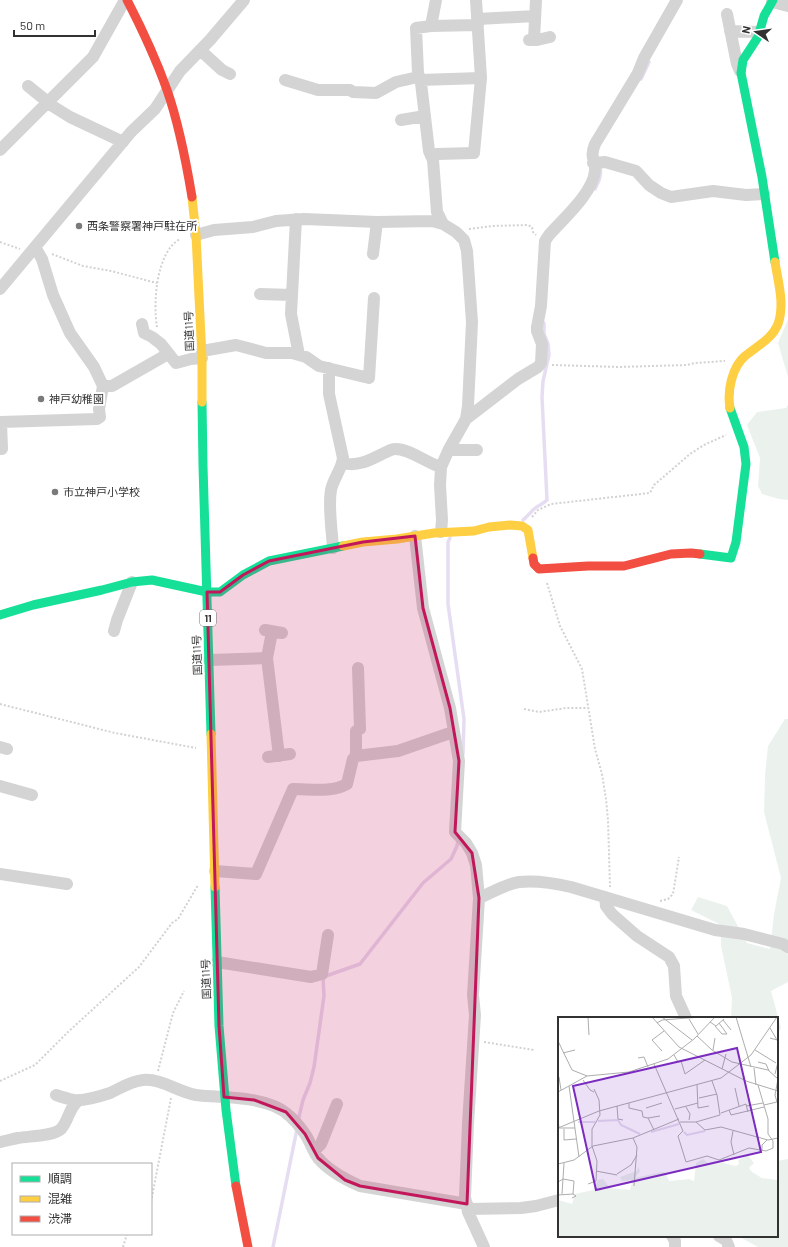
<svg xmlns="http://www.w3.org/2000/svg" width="788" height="1247" viewBox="0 0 788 1247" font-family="Barlow,'Noto Sans JP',sans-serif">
	<rect width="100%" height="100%" fill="#fff"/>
	<!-- green -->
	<path fill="#ebf2ee" d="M788,319V377L778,343Z
		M788,405V500L779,499L762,494L758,486L760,458L747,425L757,412L786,408Z
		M785,719H788V982L771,991L781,1028L777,1035V1018H731L732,998L721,946V925L691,910L698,897L727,906L747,943L770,949L774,914L781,878L764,812L765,775L768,746Z
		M788,1159V1247H758L738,1236H777V1161Z"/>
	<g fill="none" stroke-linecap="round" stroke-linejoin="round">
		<!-- stream -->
		<path stroke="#e6ddf2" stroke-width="3.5" d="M641,79L649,62
			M595,189C599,181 602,175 600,166
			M523,520C527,517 529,514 533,510C537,506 543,504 547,500L542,397L543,381L549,355L548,344L544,334V323
			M450,538L448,542V604L464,719L463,754
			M298,1121L303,1100L310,1083L314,1067L324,996L323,977L360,964L423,883L451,859L457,846L458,840
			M273,1247L297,1129"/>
		<!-- path -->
		<path stroke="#d2d2d2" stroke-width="2" stroke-dasharray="2 2" stroke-linecap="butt" d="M469,229L492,226L528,225L532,227L533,232L536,235
			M0,242L20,249
			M52,254L83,266L111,271L157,283
			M157,327C153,303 156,252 180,239
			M552,365L619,367L687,365L695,363L725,361
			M532,517L538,510L551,504L650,493L654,485L690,454L704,445L726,435
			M547,583L560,626L582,669L595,749L602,774L606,799L608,820L610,887
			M0,704L115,733L196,748
			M524,709L539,712L566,708H588
			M660,901L668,899L673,894L679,857
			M484,1042L534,1050
			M158,1071L173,1013L184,991
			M0,1081L35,1065L68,1032L139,967L172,923L178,919L198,885
			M151,1202L171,1098
			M123,1247L127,1234"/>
		<!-- street -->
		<path stroke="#d4d4d4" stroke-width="12" d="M772,2L788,6
			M727,14L737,64L740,71
			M478,19L535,16
			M431,26L436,0
			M730,31L759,32
			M529,40H537L550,37
			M534,40L536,0
			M200,50L222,70L230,74
			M285,80L318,90H350L353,92L376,93L396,82L418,77
			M420,80L481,78
			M28,86L54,107L70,117L123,142
			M401,120L425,116
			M0,150L93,57L125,0
			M431,156L437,154L474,153L481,78L476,0
			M593,163L605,162L636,171L649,185L661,193L671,197L713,191L746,195L764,194
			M296,219L291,314L299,355
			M443,224L437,212L433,160L429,151L421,83L418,73L416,28L431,26L478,25
			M196,235L214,230L253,227L276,221L304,219L377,222L432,221L443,224L456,232L464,240L467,251L472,322L468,406L466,419L449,449L441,467L440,485L442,520L441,532
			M373,254L377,222
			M0,289L131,132L155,109L180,71L210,40L244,0
			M260,294L292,295
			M142,324L144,333L152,337L161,344L176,363L191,359L202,358
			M202,351L236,345L266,353H292L306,357L319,366L369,378L374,298
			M329,368V394L343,458C342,469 333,479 331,490C328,507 332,530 333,548
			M103,386H112L168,354
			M466,419L518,379L538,367L541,363L542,344L537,331V327L541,306L545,241L549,235C563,219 593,193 595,171C596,159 589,159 595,144L638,73L644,58L677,0
			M0,449H2L1,422L97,419L100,417L99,409L103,386L94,367L70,333L53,295L42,259L35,247
			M449,449L454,450H477
			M343,463C358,467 370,460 384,453C387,452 391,449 395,449C411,449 426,463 441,467
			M415,536L423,608L450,708L459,761L455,832L466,843L472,853L476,865L479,898L473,995L475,1015L468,1124L465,1197L468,1212L484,1247
			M265,630L282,633
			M114,631L117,620L132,582
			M272,632L267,658L279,756
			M209,660L267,658
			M0,747L7,749
			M356,756V731L360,729L358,668
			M268,757L290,754
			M0,786L32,795
			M215,871L256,874L293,789C311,789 331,793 347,784L353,759L356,756L398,751L453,732
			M0,874L67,884
			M605,897L606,906L612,914L637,936L669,957L674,966L676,996L686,1018
			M479,898C491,893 506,884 519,882C537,880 554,883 571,887L715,930L744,934L783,944L788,947
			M217,962L311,977L322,974L328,935
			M56,1095C62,1097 68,1099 74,1100C83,1101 101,1096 110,1093C121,1088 131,1081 143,1080C161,1078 178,1092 196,1095C221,1098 249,1096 274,1106C286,1111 297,1122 305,1134C310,1141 312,1150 318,1158C329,1171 344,1179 360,1186L467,1204
			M0,1142C6,1141 12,1139 18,1138C29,1136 54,1136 61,1129C69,1120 69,1107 79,1100
			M314,1151L321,1144L337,1104
			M468,1209L521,1208L536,1206L559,1200
			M672,1236L675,1241V1247
			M719,1236L726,1240L729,1247"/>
		<!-- fast -->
		<path stroke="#16e098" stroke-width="9" d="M773,0L764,16L758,37L743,60L741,73L762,177L775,262
			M202,402L203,466L211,734
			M700,554L731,558L736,542L746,464L744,447L730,408
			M0,615L33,605L102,590L132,582L152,580L207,592H220L243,575L269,561L343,546
			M215,887L219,1026L226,1110L236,1186"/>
		<!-- slow -->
		<path stroke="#ffcf43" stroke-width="9" d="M192,197L196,235L202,358V402
			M730,408C727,391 732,367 745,356C757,346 772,339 778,324C785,304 778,282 775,262
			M343,546L363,542L397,539L434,533L474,531L489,527L510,525L522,526L528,530L533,558
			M211,734L215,887"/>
		<!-- jam -->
		<path stroke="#f24e42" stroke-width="9" d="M127,0C142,29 156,59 167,90C179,124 186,161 192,197
			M533,558L534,564L539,569L588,566H624L671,554L691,553L700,554
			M236,1186L248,1247"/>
	</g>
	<!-- marked area -->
	<path fill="#c2185b" fill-opacity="0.2" stroke="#c2185b" stroke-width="3" stroke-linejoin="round" d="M415,536L423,608L450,708L459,761L455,832L472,853L479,898L467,1204L360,1186L345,1180L318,1158L305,1134L286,1112L254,1100L224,1097L219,1026L207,592H220L243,575L269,561L363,542Z"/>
	<!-- markers -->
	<g fill="#7a7a7a" stroke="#fff" stroke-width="1.5">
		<circle cx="79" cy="226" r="4"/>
		<circle cx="41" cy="399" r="4"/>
		<circle cx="55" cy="492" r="4"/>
	</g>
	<g text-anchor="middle" stroke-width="4" stroke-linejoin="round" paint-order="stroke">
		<!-- shield labels -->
		<rect fill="#fff" stroke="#707070" stroke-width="1" x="200" y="610" width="16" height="16" rx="3"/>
		<g font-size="10" font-weight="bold" fill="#323232">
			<text x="208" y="622">11</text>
		</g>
		<!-- poi labels -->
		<g font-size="11" fill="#323232" stroke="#fff" text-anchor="start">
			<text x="87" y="230">西条警察署神戸駐在所</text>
			<text x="49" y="403">神戸幼稚園</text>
			<text x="63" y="496">市立神戸小学校</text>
		</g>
		<!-- street labels -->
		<g font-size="11" fill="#323232" stroke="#fff">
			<text transform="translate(189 331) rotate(-92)" y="4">国道11号</text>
			<text transform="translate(197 655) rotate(-92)" y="4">国道11号</text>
			<text transform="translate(206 979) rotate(-92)" y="4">国道11号</text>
		</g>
	</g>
	<!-- overview -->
	<g transform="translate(558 1017)">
		<rect width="220" height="220" fill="#fff"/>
		<path d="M190,138L196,146L191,151L194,155L204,161L220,163V220H0V183L14,187L17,177L35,173L40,163L45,162L52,171L72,173L74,165L72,163L64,164L62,160L79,154L80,150L82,154L77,161L104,155L108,156L111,164L131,162L136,164L138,146L145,142L151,147L157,144L178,149L181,147L180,143Z" fill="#ebf2ee"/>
		<path fill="none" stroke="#e6ddf2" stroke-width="2" d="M40,104L60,103L63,108L82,117M20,105H37M93,115L121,107M126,115L129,118L147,114"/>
		<path fill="none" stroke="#adadad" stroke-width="1" d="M30,0L31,18M94,0L121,30L188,64L220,74M104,0L134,23M178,0L193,50M131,2L140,17M165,3L173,13M152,5L158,9L166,2M99,6L104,3L143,0M157,9L164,17H169L161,6M139,19L154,33L174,45L210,53L220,62M212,21L219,23L212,11M0,24L14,53L29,59M155,33L157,21M197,33L218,46M104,34L94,23L106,14M5,36L17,33M116,38L120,45L123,44L127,57L147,43M80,41L86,40L90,50M200,45L208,47L211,54M96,47L125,114L120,119L128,145L149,139L161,143L191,131L208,134L215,131V124L210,117V102L200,68M196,51L198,68M164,52L168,37M217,57L220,45M1,60L3,73M25,63L32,73L36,75M139,68L140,91L151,89M11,69L21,140M177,71L181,89M0,75L29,59L71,55L110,42L136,22L157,0M141,81L159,77M219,85L217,78L220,62M71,86V91L84,94L85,100L90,101L96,113M206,88L219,85M59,89L60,102L65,103M188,89L205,86M128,90L132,97L131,103M88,91L104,86M117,92L140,86M171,93L173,98L206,90M163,96L188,87L190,95M90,101L102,99M0,103L1,111H17M122,105H138L147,113L163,110L210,123L220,121M138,105L162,98L159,78L154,64M0,111L41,94L163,61L193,38L219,0M6,112V123L18,122M175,114L173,125L176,138M75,121L79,130L76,169M34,129V112L42,98L41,83L36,72M204,133V128L209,123M0,147L16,143L35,129L75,121L121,102M38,154L59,158M59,157L73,148L79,138M0,165L5,162L16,164M30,167L38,164L39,144L34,129M4,177L6,146M0,178L15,177M14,181L18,179L15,177L16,164"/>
		<path fill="#7b2cbf" fill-opacity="0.15" stroke="#7b2cbf" stroke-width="2" d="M179,31L203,135L38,173L15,69Z"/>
		<rect width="220" height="220" fill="none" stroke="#323232" stroke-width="2"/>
	</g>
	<!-- legend -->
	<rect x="12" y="1163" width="140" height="72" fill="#ffffff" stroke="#adadad"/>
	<rect x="20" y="1176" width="20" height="6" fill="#16e098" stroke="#adadad"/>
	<text x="48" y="1183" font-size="12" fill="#323232">順調</text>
	<rect x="20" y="1196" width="20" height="6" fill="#ffcf43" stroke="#adadad"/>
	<text x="48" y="1203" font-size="12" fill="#323232">混雑</text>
	<rect x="20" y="1216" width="20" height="6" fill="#f24e42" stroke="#adadad"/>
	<text x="48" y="1223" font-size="12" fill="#323232">渋滞</text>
	<!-- north arrow -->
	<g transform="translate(756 32) rotate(283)" stroke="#ffffff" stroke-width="3" paint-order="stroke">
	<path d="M0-3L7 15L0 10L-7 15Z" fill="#323232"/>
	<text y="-6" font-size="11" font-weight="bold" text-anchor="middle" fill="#323232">N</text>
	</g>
	<!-- scale -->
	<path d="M14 30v6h81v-6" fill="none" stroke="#323232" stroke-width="2"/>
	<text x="20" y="30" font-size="12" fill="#323232" stroke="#ffffff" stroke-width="3" paint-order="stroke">50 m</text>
</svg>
